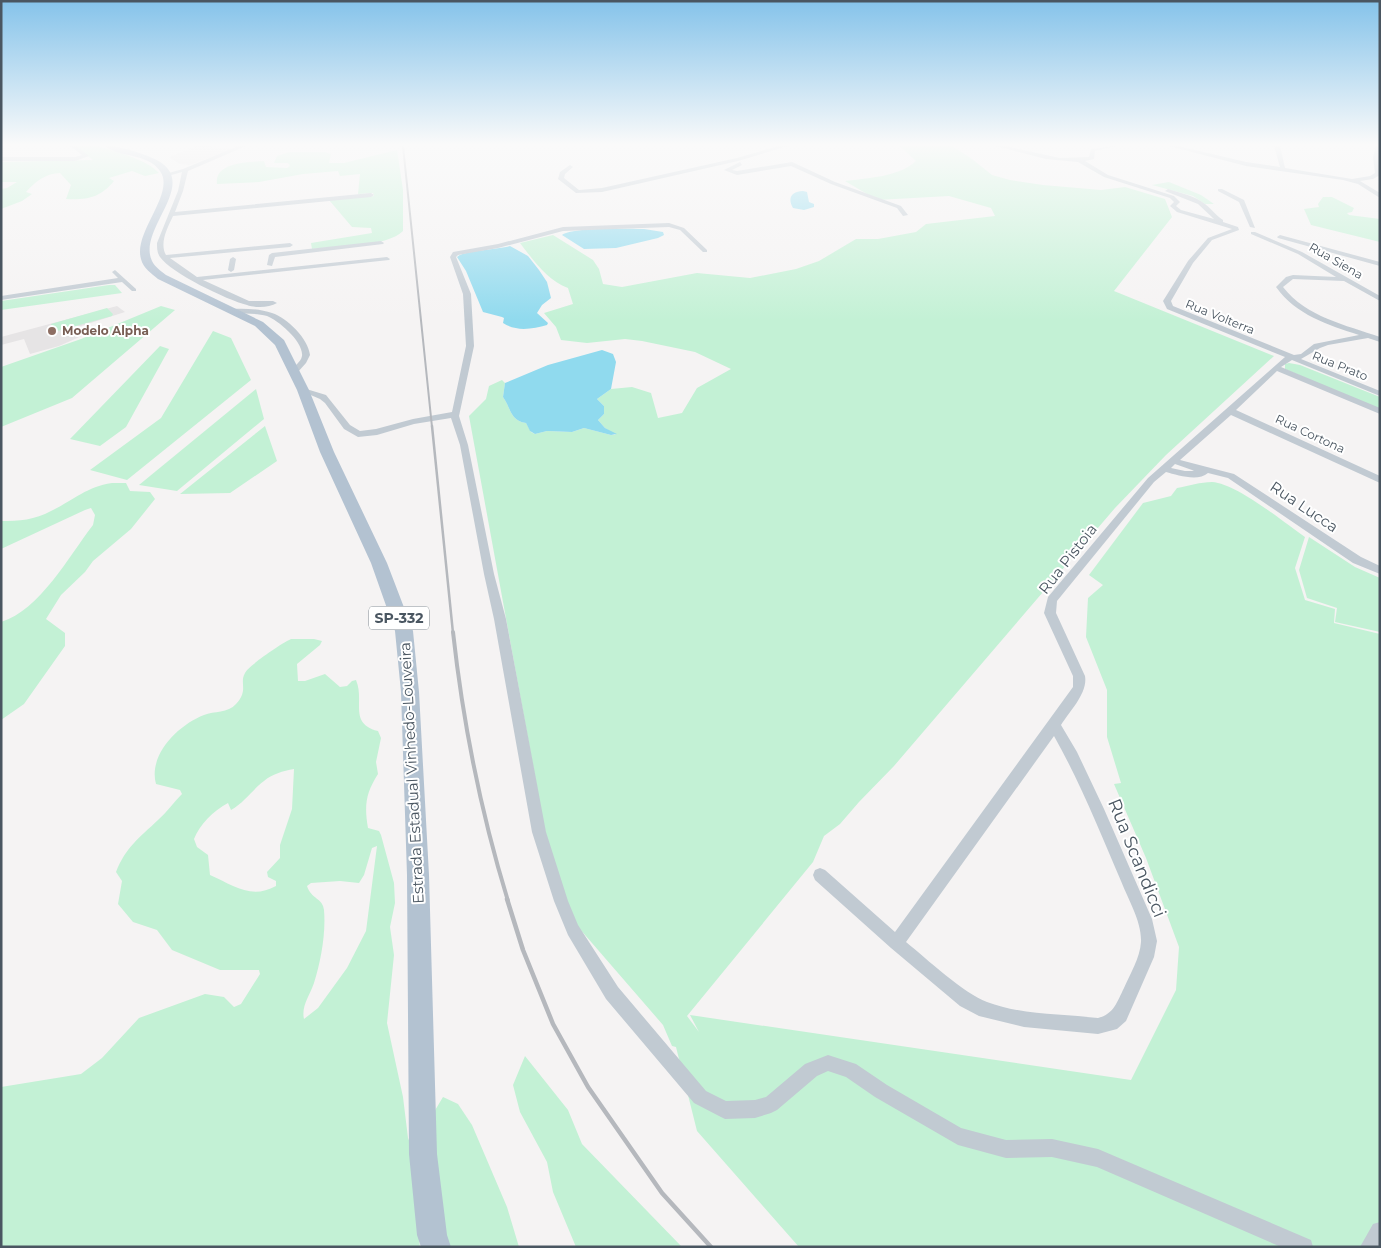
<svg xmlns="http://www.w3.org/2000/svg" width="1381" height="1248" viewBox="0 0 1381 1248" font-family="Montserrat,sans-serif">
	<rect width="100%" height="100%" fill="#f5f3f3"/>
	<!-- education -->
	<path fill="#e6e4e5" d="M197,146H209L232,149L190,165L180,164L169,157Z
		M117,306L125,312L78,327L84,335L59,346L30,354L24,339L1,345V337Z"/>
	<!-- green -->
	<path fill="#c3f1d5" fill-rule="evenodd" d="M75,146C82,146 92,144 98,146C117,152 146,159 159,173L145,176L132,171L109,178L114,181C100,198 87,200 66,199L71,185L60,173C46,173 35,182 26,192L32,194L22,201L1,209V189L7,188L17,182H1V162L93,160Z
		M900,146H952L972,159L992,175L1010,180L1043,185L1101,190L1125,187L1165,199L1172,217L1114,291L1274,356L1166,455L1115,508L894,766L859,802L840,824L824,836L813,862L687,1016L699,1032L690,1015L1131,1080L1176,990L1179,947L1146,858L1114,784L1121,783L1107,737V690L1086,637L1088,598L1103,585L1089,575L1143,503L1171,496L1177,488C1188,486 1201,482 1212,482C1238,484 1283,522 1305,537L1295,568L1305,600L1335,609L1334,623L1380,634V1247H799L697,1131L676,1047L672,1046L663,1025L566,913L544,826L469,416L486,399L489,386L502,380L505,383L503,397C511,408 510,421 526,423L531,432L535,434L547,431L572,432L584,428L611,435H616L605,428L598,420L604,414V406L597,399L611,389L632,387L651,393L658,418L682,413L697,388L731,369L695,352L642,341L625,339L587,343L561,340L556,327L544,313L573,304L568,288C548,281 533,260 520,243L553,235L593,260L599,269L603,284L622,287L697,273L750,278L796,269L819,261L856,239H878L916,232L926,224L995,216L991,208L949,196L877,200L845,181C868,178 899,177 916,161Z
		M397,150L403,190V231C388,247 334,246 312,249L311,243L372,233L371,228L352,227L329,200L374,196L373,193L358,194L360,174L340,176L338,171L303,174L259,182L217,184C214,162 249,162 264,161L266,167L287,168L290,166L288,163H274L277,156L289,152H325L331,154L329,163H344Z
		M1169,182L1201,195L1214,204H1205L1193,196L1152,185Z
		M1323,197H1332L1354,208L1352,212L1347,213L1349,215L1380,219V242L1311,225L1304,209L1319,207L1318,204Z
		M109,285H115L122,293L1,310V301Z
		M161,306L175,310L72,398L1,427V367L81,339Z
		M107,308L113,314L112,316L54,332L51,324Z
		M213,331L231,338L251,380L127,480L90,470L161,418Z
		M160,346L169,349L126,427L100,446L70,439Z
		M1289,363L1300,365L1380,397V410L1285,369V364Z
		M256,389L264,419L177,491L139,485Z
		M265,426L277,461L230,493L180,494Z
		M112,483H126L130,491L150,492L155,499L131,529L93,561L85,572L61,595L46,619L65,633V646L24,704L1,720V622C40,610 69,556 93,525L95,515L91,508L85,510L1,549V521C19,521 35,520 51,511C74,500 86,487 112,483Z
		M1309,537L1355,567L1380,578V632L1335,622L1337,608L1307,598L1299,570Z
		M291,639H314L322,641L320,645L297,664L298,681H305L325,674L340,687L347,686L352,681L356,680C365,701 348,723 378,731L381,738L376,762L378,774C366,793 364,805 368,828L379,831L381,835L394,883L395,903L390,927L394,955L387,1023L403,1097L408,1138L419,1164L434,1112L443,1097L458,1104L472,1125L507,1207L519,1247H439L418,1232L420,1247H1V1087L81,1074L102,1058L139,1018L205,994L224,997L234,1007L241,1004L260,974L259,970H220L172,950L157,930L133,922L118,904L122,881L116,872C126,847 139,838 158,820C167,812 174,802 182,794L180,790L156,784C148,755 178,725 204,715C214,711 228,713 236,704C249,690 239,683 245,673C248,666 282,643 291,639ZM294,769L292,809L280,845V858L267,872L268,877L276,881V886C251,900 233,885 210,875L208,855L197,847L194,839C200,824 213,811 228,803L231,810C245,802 252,790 264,781C272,774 283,771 294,769ZM377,846L366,931L347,968L318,1008L304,1019C301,1006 310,995 314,983C321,961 326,933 324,910C323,898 311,899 307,886L311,883L340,881L359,883L364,875L372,848Z
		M525,1056L568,1110L582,1144L682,1247H576L553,1192L547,1162L520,1112L513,1085Z"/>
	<!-- water -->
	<path fill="#90daee" d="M803,191L807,192L809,202L814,204V207L804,210L793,208C787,198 792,191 803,191Z
		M644,229L663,232L664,235L658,238L616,248L584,249L562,235C572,227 628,229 644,229Z
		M510,246L528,256L539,270L547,282L551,298L542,305L537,313L548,323L547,325C533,329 516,332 503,323L504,318L502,317L483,312L466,271L457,257C464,250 497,250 510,246Z
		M602,350L613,354L616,362L611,389L597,399L604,406V414L598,420L605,428L617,434L611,435L584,428L572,432L547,431L535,434L530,431L526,423C510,421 511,408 503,397L505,383L548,365Z"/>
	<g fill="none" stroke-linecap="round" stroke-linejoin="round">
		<!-- street -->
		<path fill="#c1cad2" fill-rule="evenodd" d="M70,146H76L89,156L75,161H1V157H75L82,155Z
			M238,146H246L188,171L183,191L175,212L371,193L374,195L371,197L173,216C168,227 159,243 166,255L290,243L293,245L290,247L170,258L197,277L387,257L390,259L389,260L203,280L249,301H273L277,303C269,308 255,308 247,305C227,300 171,273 160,257C157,253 157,248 157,243L178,191L182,172L168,176L165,174L183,169Z
			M779,146H788L738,161L602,192L576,193L558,179L560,172L570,165L573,167L565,174L564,178L579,190L602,188L737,158Z
			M996,146H1005L1060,158L1089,157L1091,149L1116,146L1095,151L1094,159L1085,161L1108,175L1174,196L1180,202L1176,206L1181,210L1214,219L1198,204L1165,191L1168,189C1181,193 1195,196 1205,204C1212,209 1215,215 1223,220V222L1238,227L1239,230L1212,240L1193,263L1171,301L1173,306L1294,355L1301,354L1314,344L1359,335C1328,325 1296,315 1276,287L1286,277L1293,275L1336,277L1298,254L1251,234V232H1255L1302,252L1380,296V301L1344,281L1293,279L1283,287C1306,317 1346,325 1380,337V342L1368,338L1328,345L1320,348L1301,359L1380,391V396L1292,360L1281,367L1380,408V414L1277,371L1236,410L1380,476V483L1231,415L1180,460L1234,474L1361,557L1380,566V574L1353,563L1228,478L1208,473C1198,482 1177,475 1166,472L1154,482L1057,601L1056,613L1085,676C1088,693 1070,711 1061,725L1077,752L1104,809L1152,919L1157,941L1154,957L1126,1021L1117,1029L1098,1034L1024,1027L979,1016L960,1006L891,948L815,880L813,875L815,870L820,868L825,870L895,932L1073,687V676L1044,613L1048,597L1148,478L1285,357L1167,309L1163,301L1188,261L1208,238L1232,229L1177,212L1170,206L1174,202L1170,198L1104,177L1078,162L1046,159ZM1175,464L1192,470L1194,471H1185L1171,468ZM1054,736C1080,782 1100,832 1121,881C1128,899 1142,922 1141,942C1140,958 1130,974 1124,988C1117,1002 1114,1014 1098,1018C1062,1014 1021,1015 987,1002C963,993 927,959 906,942Z
			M1169,146H1178L1246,162L1280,167L1274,146H1280L1285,168L1352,179L1370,176L1375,173L1373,157L1376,146H1380V175L1373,179L1360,181L1380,193V198L1358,184L1343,180L1246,166Z
			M740,162L742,165L732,170L737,171L792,162L835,182L901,206L908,215L903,216L897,208L831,184L791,166L737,175L724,170Z
			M1218,189H1222L1244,200L1255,228L1250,227L1239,202L1218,191Z
			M669,223L684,228L707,250V252H703L680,230L669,227L563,231L498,248L458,255L456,257L471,294L474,346L459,416L468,445L494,574L506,619L546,832L568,901L578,925L618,987L706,1091L726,1101L755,1100L766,1097L805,1064L828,1055L856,1064L887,1085L961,1128L1006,1140L1052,1139L1098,1149L1311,1240L1313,1247H1281L1097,1167L1052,1157L1006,1158L958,1145L875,1097L846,1077L828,1071L817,1076L777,1110L771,1113L755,1118L725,1119L719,1116L694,1103L606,999L568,935L554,901L532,832L494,619L484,574L460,445L451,418L414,424L377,435L358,437L344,429L325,403L320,399L299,390L303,388L326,395L350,425L360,431L376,429L413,419L452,412L466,346L463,294L450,257L453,252L498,244L563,227Z
			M1280,235L1380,262V266L1278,238L1277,237Z
			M381,241L384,243L383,244L275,257L272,266L267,265L269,255L272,253Z
			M233,257L236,259L234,270L231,272L228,270L230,259Z
			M115,270L136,289V291H132L122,282L1,300V296L118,278L112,272Z
			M232,309C244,308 260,309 272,313C287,318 308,338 310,355L306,363L297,373L290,371C294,366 301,362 302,356C304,342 278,320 267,316C257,313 245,314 235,313H232Z
			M1380,1222V1247H1360L1373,1224Z"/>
		<!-- primary -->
		<path fill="#b3c2d1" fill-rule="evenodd" d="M105,146C120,146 135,151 150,157C207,179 136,228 152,261C155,267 161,271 166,275L263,322L284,340L309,390L334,452L387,563L413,631L419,692L429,875L437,1154L447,1235L451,1247H421L417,1235L409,1154L407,875L401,692L395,631L371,563L320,452L297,390L275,345L255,326L158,279C152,274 143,268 141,259C133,232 176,193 160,171C148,153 120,158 105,146Z"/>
		<!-- rail-far3 -->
		<path stroke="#b5b8bd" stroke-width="2" d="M403,146L432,427"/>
		<!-- rail-far2 -->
		<path stroke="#b5b8bd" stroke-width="2.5" d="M432,426L453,633"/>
		<!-- rail-far1 -->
		<path stroke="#b5b8bd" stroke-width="4" d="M453,632C463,723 481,813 508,901"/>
		<!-- rail -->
		<path stroke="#b5b8bd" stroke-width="4.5" d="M507,899L523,950L553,1024L588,1087L662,1193L711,1247"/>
	</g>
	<!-- sky -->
	<linearGradient id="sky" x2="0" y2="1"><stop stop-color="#85c3ea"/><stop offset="0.45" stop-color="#fafafa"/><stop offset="1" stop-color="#fafafa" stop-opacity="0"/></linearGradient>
	<rect width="1381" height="321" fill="url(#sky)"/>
	<!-- markers -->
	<circle fill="#8d6e63" stroke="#fff" stroke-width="2" cx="52" cy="331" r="5"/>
	<g text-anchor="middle" stroke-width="4" stroke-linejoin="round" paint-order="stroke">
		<!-- far-street labels -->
		<g font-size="12" fill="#4a5661" stroke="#fff">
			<text transform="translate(1336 261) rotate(30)" y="4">Rua Siena</text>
			<text transform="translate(1220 317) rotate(22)" y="4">Rua Volterra</text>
			<text transform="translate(1340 366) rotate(22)" y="4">Rua Prato</text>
			<text transform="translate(1310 434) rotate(25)" y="4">Rua Cortona</text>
		</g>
		<!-- far-education labels -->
		<g font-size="12" font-weight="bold" fill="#785e54" stroke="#fff" text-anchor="start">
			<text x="62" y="335">Modelo Alpha</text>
		</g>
		<!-- shield labels -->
		<rect fill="#fff" stroke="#808990" stroke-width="1" x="369" y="606.5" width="60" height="23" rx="4"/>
		<g font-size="14" font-weight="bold" fill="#4a5661">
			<text x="399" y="623">SP-332</text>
		</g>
		<!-- street labels -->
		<g font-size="15" fill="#4a5661" stroke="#fff">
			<text transform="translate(1304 507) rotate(34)" y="5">Rua Lucca</text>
			<text transform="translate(1068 559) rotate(-52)" y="5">Rua Pistoia</text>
			<text transform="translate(412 773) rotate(-93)" y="5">Estrada Estadual Vinhedo-Louveira</text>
		</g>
		<!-- near-street labels -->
		<g font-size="18" fill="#4a5661" stroke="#fff">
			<text transform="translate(1137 858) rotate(68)" y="6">Rua Scandicci</text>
		</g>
	</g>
	<!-- border -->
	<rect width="1381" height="1248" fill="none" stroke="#4a5661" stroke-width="5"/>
</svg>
